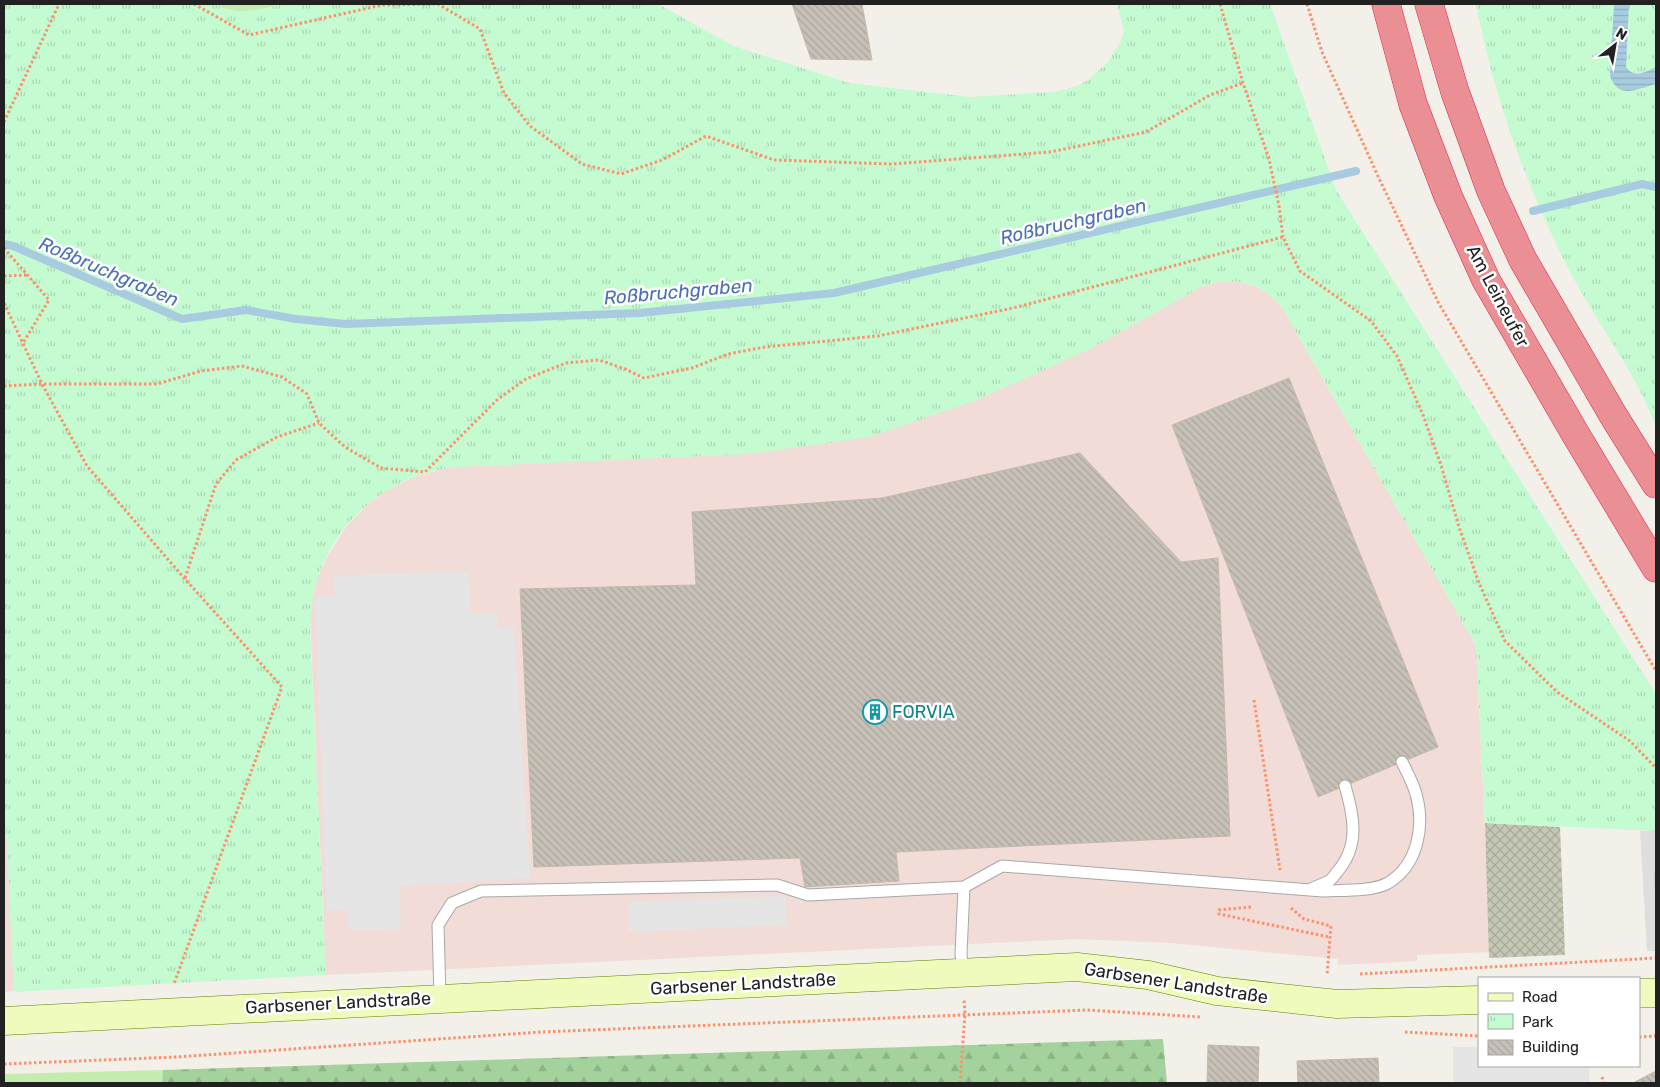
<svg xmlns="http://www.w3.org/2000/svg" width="1660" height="1087" viewBox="0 0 1660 1087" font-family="Rubik,sans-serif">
	<defs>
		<pattern id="construction-cross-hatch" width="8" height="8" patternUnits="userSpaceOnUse" patternTransform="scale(1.25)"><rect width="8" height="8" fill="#c4c7b3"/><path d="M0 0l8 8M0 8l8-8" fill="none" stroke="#a8ab9a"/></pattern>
		<pattern id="forest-firs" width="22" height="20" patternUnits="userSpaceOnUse" patternTransform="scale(1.25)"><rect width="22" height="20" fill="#a4d29c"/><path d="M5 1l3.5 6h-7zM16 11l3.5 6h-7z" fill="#8db486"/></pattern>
		<pattern id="park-tufts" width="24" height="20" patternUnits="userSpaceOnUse" patternTransform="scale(1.25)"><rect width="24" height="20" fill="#c5fbd1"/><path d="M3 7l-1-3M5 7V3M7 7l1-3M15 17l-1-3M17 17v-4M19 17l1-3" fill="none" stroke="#a9d7b3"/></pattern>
		<pattern id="water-rules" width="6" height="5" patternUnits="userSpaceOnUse" patternTransform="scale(1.25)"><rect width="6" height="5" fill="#a8cbe0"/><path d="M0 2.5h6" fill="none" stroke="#90aec0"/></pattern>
		<pattern id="building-back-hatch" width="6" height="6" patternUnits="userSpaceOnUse" patternTransform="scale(1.25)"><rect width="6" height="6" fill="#c7c0b7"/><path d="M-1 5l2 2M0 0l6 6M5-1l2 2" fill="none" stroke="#aba59d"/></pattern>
	</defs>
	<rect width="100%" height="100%" fill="#f2f0e8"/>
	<!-- residential -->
	<path fill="#dfdede" d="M1640,831H1656V951H1647Z"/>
	<!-- commercial -->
	<path fill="#f2dcd7" d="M1220,281L1240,282L1259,288L1269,294L1283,309L1476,646L1491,952L1417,955V961L1338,965V959L1171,943L1078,939L326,975L310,618L313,598L317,580L326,559L346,527L367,505L386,491L413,477L452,467L751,452L1089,349L1201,287Z
		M4,785L14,991L4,992Z"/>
	<!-- construction -->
	<path fill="url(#construction-cross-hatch)" d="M1485,823L1560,827L1565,955L1489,958Z"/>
	<!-- grass -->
	<path fill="#c4ecad" d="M214,4H285C262,9 237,17 214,4Z
		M163,1070L162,1083H4V1074Z"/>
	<!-- forest -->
	<path fill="url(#forest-firs)" d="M1163,1039L1167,1083H162L163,1070Z"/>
	<!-- park -->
	<path fill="url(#park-tufts)" d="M4,4H214C237,17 262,9 285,4H658L734,46L849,83L970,97L1055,92L1077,86L1088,80L1108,62L1120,43L1124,31L1117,4H1270L1336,190L1656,694V831L1485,823L1476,646L1283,309C1263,282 1232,275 1201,287L1088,350L977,400L870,437L750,454L457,467C391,474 334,519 316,584C312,599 311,614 310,629L326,975L14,992L4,785Z
		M1476,4H1656V426C1650,412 1644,398 1637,385C1615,344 1587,306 1566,264C1525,182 1493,94 1476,4Z"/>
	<!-- parking -->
	<path fill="#e5e5e5" d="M468,571L471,613H497L498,629L514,628L530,878L399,886L401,929L348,930L347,910L327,911L315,597L335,596L333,576Z
		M785,896L787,925L629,932L628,902Z
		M1453,1047H1479V1066H1589V1083H1453Z"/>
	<!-- water -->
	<path fill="url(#water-rules)" d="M1614,4H1629L1626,67C1635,79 1645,72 1656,67V84C1638,88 1619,101 1610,76Z
		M1641,180L1656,184V190L1644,189Z"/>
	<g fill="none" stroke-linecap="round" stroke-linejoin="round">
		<!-- stream -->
		<path stroke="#a8cbe0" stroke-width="8" d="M1533,211L1642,184L1656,187
			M4,244L13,246L182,319L246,310L296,319L346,324L640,313L834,293L1356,171"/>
	</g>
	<!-- building -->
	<path fill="url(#building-back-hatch)" stroke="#c4b9aa" d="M792,4H862L872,60L811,59Z
		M1289,378L1438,747L1318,797L1172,425Z
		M1080,453L1181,562L1218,558L1230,836L896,852L899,881L805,887L800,858L534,867L520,589L696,585L692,512L882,498Z
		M1655,873L1656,874V907Z
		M1208,1045L1259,1047L1258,1083H1207Z
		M1378,1058L1379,1083H1298L1297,1061Z
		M1656,1071V1083H1633Z"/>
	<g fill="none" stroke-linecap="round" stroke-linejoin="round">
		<defs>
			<path id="lane" d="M1311,889C1317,886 1324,884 1329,881C1332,879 1335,875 1337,872C1360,846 1354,816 1345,786
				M963,973L961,954L964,887L1002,866L1323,891C1341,890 1372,892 1388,883C1418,865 1425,826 1416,794C1413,783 1407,772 1402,762
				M440,998L438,925L452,903L481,891L777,885L808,895L964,887"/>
			<path id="secondary" d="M1639,993H1656
				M4,1021L1077,967L1148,975L1217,991L1337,1004L1479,1000"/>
			<path id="highway" d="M1386,4L1413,104L1448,196L1486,280L1576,435L1656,568
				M1429,4L1455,92L1491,191L1523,260L1613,415L1656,484"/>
		</defs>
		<!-- lane casing -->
		<use href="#lane" stroke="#a8a8a8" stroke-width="13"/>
		<!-- secondary casing -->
		<use href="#secondary" stroke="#607f02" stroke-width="29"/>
		<!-- highway casing -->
		<use href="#highway" stroke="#e0244b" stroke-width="29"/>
		<!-- path -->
		<path stroke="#fd906d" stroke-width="3" stroke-dasharray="2.5 2.5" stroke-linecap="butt" d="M194,4L249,35L382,5L438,4L480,29L504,93L530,126L582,164L621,174L662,160L706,136L774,160L892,164L1050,152L1146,132L1210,95L1243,83
			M1220,4L1243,83L1269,159L1279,206L1283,237
			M1307,4L1322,52L1377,174L1438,302L1656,671
			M4,122L59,4
			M4,248L49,300L23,343
			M4,276L27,275
			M4,303L42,384L87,466L185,579L282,687L174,984
			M4,386L42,384H157L201,371L242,366L282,377L307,394L319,423L345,447L381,468L425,472L498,399L526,379L566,363L599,360L625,369L644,378L692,368L728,354L765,347L878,336L1013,308L1283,237L1300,271L1371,321L1397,356L1423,415L1441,465L1459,527L1479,583L1505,641L1557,692L1630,741L1656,768
			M185,578L216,484L236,460L277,437L319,423
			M1254,700L1280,870
			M1251,907L1219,910V914L1329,937
			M1291,908L1304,919L1331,926L1327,975
			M1360,974L1656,958
			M1405,1032L1479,1036
			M1639,1037L1656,1036
			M4,1064L176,1057L541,1032L1087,1010L1201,1017
			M1602,1077L1604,1083
			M960,1083L965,1014L964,999"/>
		<!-- lane -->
		<use href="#lane" stroke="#fff" stroke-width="11"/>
		<!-- secondary -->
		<use href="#secondary" stroke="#effbbc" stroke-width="28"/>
		<!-- highway -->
		<use href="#highway" stroke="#ea8f93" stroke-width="28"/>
	</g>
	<!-- icons -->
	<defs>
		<symbol id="building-ring" viewBox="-11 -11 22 22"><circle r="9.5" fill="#fff" stroke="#0f9aa8" stroke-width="1.5"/><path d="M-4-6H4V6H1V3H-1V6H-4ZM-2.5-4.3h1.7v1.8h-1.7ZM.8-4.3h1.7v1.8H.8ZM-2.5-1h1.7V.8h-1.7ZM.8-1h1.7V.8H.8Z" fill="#0f9aa8"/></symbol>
	</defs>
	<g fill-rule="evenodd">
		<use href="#building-ring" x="861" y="698" width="28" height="28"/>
	</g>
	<g text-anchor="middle" stroke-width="5" stroke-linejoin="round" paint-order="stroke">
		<!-- street labels -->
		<g font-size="18" fill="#212121" stroke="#fff">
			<text transform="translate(1498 296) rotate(62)" y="6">Am Leineufer</text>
			<text transform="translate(1176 983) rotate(9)" y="6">Garbsener Landstraße</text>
			<text transform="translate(743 984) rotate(-3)" y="6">Garbsener Landstraße</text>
			<text transform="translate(338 1003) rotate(-3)" y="6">Garbsener Landstraße</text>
		</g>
		<!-- culture labels -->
		<g font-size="18" fill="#0d838f" stroke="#fff" text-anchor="start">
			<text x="892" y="718">FORVIA</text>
		</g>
		<!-- water labels -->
		<g font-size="19" font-style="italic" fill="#4a70b5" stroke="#fff">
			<text transform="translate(1073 221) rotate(-13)" y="7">Roßbruchgraben</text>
			<text transform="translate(109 271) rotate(23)" y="7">Roßbruchgraben</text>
			<text transform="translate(678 291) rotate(-5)" y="7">Roßbruchgraben</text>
		</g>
	</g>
	<!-- border -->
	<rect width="1660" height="1087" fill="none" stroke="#212121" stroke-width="10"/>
	<!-- legend -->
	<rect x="1478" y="977" width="162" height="90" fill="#ffffff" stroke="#a6a6a6"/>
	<rect x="1488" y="993" width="25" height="8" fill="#effbbc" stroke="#a6a6a6"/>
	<text x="1522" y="1002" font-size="15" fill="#212121">Road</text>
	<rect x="1488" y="1014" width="25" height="15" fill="url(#park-tufts)" stroke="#a6a6a6"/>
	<text x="1522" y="1027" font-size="15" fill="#212121">Park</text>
	<rect x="1488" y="1040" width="25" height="15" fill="url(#building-back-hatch)" stroke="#a6a6a6"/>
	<text x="1522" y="1052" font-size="15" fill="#212121">Building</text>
	<!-- north arrow -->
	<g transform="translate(1615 45) rotate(31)" stroke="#ffffff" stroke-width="4" paint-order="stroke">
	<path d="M0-4L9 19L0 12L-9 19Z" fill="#212121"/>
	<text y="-8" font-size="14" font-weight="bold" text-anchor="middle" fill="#212121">N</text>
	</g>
</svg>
